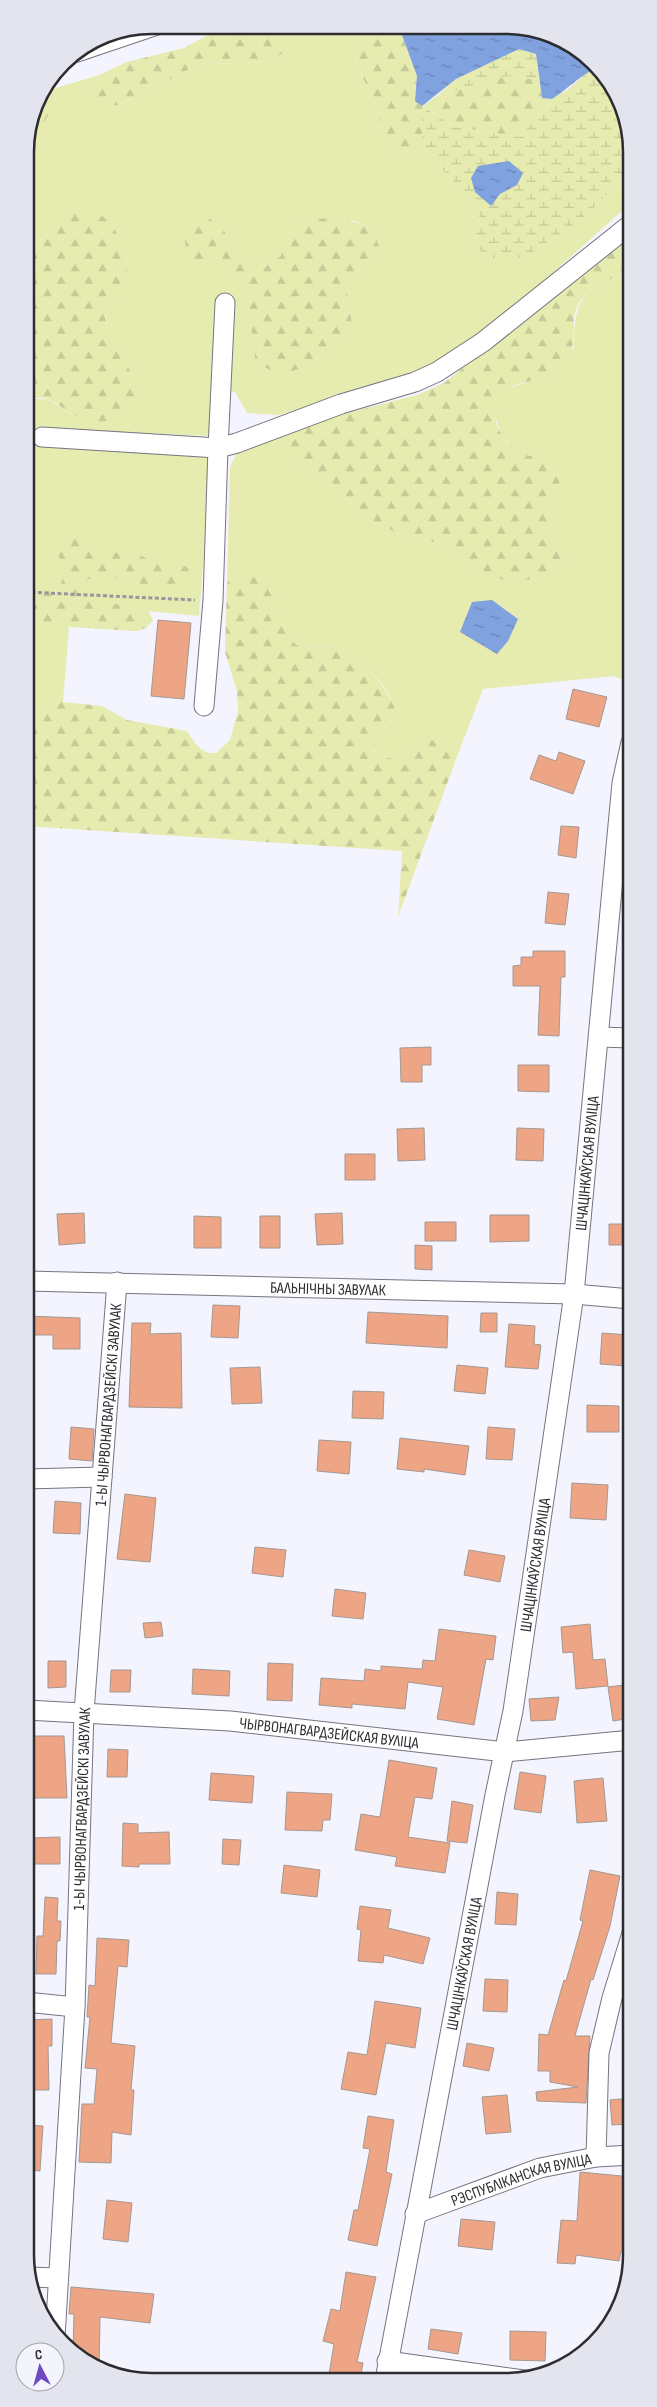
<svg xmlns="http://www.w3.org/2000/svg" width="657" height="2407" viewBox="0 0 657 2407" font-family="'Sofia Sans Condensed',sans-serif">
	<defs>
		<pattern id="forest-firs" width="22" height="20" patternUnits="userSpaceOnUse" patternTransform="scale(1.25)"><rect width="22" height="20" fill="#e6ebaf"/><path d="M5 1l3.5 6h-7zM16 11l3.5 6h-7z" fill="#c5ca97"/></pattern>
		<pattern id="wetland-marsh" width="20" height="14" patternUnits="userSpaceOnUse" patternTransform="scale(1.25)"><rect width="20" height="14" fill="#e6ebaf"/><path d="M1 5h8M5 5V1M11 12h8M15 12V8" fill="none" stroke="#c5ca97"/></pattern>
		<pattern id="water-ripples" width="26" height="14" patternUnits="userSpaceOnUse" patternTransform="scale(1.25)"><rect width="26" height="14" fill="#80a2de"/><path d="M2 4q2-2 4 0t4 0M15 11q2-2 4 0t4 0" fill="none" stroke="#6984b5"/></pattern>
	</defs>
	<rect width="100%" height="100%" fill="#f4f4fe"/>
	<!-- green -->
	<path fill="#e6ebaf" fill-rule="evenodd" d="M289,26H369L357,39L355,59L379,115L387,145L404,156L422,148L480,210L474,246L490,258H524L583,218L631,171V203L491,328L420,373L279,415L247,413L235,392L217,393L209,436L40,429L212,452L199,616L148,611L153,620L146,628L137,631L69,627L63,702L43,706L35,712V752L26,760L25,399H48L75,416L107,330L105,311L126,277V257L109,221L50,230L35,242L25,240V144L28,133L43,123L50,98L39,96L42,92L99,75L87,91L118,105L200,64L271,62L291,30ZM315,219L354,221L373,228L379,247C372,262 352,269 348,284C345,295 351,313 352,324L330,343L310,366L255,358L247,298L239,279L223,265L224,231L240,256L255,267H265L281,256L296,223Z
		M631,270V683L614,676L483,689L458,754L432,740L422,743L399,760L381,756L374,749C374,731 397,723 394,706C389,683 353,655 332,647C320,643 307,652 295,644C280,633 276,606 270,589L234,577L227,583L230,467L240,447L312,422L293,460L338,487L365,518L402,535L442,544L476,569L561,560L545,515L557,498L522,456L500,434L495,414L500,395L507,388L546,377L574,348C574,294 584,291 631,270Z"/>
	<!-- forest -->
	<path fill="url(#forest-firs)" d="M226,25L289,26C297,39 282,55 271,62L200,64L118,105L98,107L90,101L87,91L99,75L127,62L184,48Z
		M369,26L402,27V35L417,76L415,101L422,106L437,96L507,76L539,80L542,98L552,99L520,137L455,127L422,106V148L404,156L387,145L379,115L355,59L357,39Z
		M39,96L50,97L54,107L43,123L28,133L35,103Z
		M92,209C97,213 103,216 108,220C119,232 130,261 126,277C122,295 102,303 106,324C110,344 153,390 130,410C114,424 93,425 74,415C65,411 57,402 48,399C41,397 33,398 25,399V240L35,242L63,216Z
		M209,218L224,231L240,256L255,267H265L281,256L287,228C312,213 347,218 373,228L379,247C372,262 352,269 348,284C345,295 351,313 352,324L330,343L310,366L281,374L261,366L255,358L247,298L239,279L223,265L193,261C184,249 182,236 190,224Z
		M631,238V270C609,280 575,291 574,320C573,337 575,350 565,364C563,368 557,370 553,373C528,388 505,375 497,409C493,422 499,434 509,443C522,455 524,456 542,457L560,479L557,498L546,515L561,560L547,575L527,580L506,581L476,569L442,544L402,535L365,518L338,487L293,460L289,441L312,422L417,395L444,383L572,280Z
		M73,532L92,540L93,550L98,559L126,549L154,562L174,559L191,570L192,580C187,583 180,587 174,587C142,592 108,564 79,584L76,601L128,605L148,611L153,620L146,628L137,631L25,624V596L60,588L65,570C56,552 50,539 73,532Z
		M234,577C240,577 248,576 253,577C281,584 275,627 294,643C305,652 319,644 331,647C351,651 389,686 394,706C397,722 374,731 374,749L381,756L399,760L422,743L432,740L458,754L398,917L402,851L26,826V760L35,752V712L43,706L63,702L102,706L127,720L187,731C195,743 200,754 216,753L230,740L238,711L237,691L225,652L227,583Z"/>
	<!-- wetland -->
	<path fill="url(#wetland-marsh)" d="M519,49L536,54L539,80L507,76L437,96L456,79Z
		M599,67C627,106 631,123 631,171L583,218L524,258H490L474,246L480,210L422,148V106L455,127L520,137L552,99L570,88L587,72Z"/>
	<!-- water -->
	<path fill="url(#water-ripples)" d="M402,27H530L595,62L599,67C581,74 568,89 552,99L542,98L536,54L519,49L456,79L422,106L415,101L417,76L402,35Z
		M509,161L523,173L517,185L500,194L491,206L475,192L471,178L478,166Z
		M492,600L518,619L508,641L497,654L460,632L472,602Z"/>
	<!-- building -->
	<path fill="#eda585" stroke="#a49892" d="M158,620L191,623L184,699L151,696Z
		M573,689L607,697L599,727L566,719Z
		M559,752L585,761L573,794L530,779L539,755L556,761Z
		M561,826L579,827L576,858L558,855Z
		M548,892L569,894L565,925L545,923Z
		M533,951H565V977H561L559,1036L538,1035L540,986H513V966L521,965V957H533Z
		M431,1047V1065H422V1082H401L400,1048Z
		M518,1065H549V1092L518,1091Z
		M424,1128L425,1160L398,1161L397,1129Z
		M517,1128L544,1129L543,1161L516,1160Z
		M345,1154H375V1180H345Z
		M84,1213L85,1243L59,1245L57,1214Z
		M342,1213L343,1244L317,1245L315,1214Z
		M490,1215H529V1241L490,1242Z
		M194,1216L221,1217V1248H194Z
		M260,1216H280V1248H260Z
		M425,1222H456V1241H425Z
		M609,1224H631V1245H609Z
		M415,1245L432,1246V1270L415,1269Z
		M213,1305L240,1306L238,1338L211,1337Z
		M368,1312L448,1316L447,1348L366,1343Z
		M481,1313H497V1332H480Z
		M26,1316L80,1318V1349H53V1335H26Z
		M132,1323H151L150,1334L181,1333L182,1408L129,1407Z
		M509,1324L535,1326L534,1344L541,1345L538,1369L505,1367Z
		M602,1333L629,1335L627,1366L600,1364Z
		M457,1365L488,1368L485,1394L454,1391Z
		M260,1367L262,1403L232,1404L230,1368Z
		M353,1391L384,1392L383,1419L352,1418Z
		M587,1405L619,1406V1432H587Z
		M71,1427L94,1429L92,1461L69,1459Z
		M488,1427L515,1429L512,1460L486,1459Z
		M400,1438L469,1446L465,1475L424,1469V1472L397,1469Z
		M319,1440L351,1442L349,1474L317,1471Z
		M572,1483L608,1485L606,1520L570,1518Z
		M125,1494L156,1498L150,1562L117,1559Z
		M55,1501L81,1503L80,1534L53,1533Z
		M255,1547L286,1550L283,1577L252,1573Z
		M469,1550L505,1556L500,1582L464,1575Z
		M335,1589L366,1593L363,1619L332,1616Z
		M161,1622L163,1636L145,1638L143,1623Z
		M590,1624L593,1660L605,1659L608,1686L576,1689L573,1652L563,1653L561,1627Z
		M439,1629L496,1636L493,1660L486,1659L474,1725L437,1719L443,1687L408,1682L405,1709L352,1704V1708L319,1705L321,1678L364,1681L365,1669L381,1671V1666L422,1669L423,1660L435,1661Z
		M48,1661H66V1687L48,1688Z
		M268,1663L293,1664L292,1701L267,1700Z
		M193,1669L230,1671L229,1696L192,1694Z
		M111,1670H131L130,1692H110Z
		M632,1684V1718L613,1721L608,1687Z
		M559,1697L555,1720L531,1721L529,1699Z
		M29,1736H64L67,1798H28Z
		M108,1749L128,1750L127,1777H107Z
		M389,1760L437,1768L432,1799L415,1797L408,1837L450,1843L445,1873L395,1866L397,1857L355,1850L361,1814L380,1817Z
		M520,1772L546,1776L541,1813L514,1809Z
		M211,1773L254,1776L252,1803L209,1800Z
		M603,1778L607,1821L577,1823L574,1781Z
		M287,1792L332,1794L330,1820H323L322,1831L285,1830Z
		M452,1801L473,1805L467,1843L447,1841Z
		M123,1823L138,1824V1833L169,1832L170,1864H139V1867L122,1866Z
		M60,1837V1864H29L28,1838Z
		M223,1839L241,1840L239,1865L222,1864Z
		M284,1865L320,1870L317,1897L281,1893Z
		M590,1870L620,1876L610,1926L593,1980L591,1979L575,2036H590L586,2103L537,2101L536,2092L578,2087L550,2082V2071H538L539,2034L548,2035L564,1980L566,1981L583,1921L580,1920Z
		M497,1892L518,1894L516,1925L495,1924Z
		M45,1897L58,1898L57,1921H61L60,1941H57L56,1974H36L37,1936H43Z
		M360,1906L391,1910L388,1928L430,1938L423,1964L384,1955L383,1963L358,1961L361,1930L357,1929Z
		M97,1938L129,1940L127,1967L118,1966L111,2043L135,2046L131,2090H134L131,2135L112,2132L111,2163L79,2162L82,2104H94L97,2069L85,2068L90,2017H87L89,1985L95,1986Z
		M485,1979L508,1980L507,2012L483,2011Z
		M375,2001L421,2008L415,2048L386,2043L376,2095L341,2089L348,2052L367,2055Z
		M52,2019V2046H48L49,2090H26V2020Z
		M467,2043L494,2048L489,2071L463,2066Z
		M507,2095L511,2132L486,2134L482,2097Z
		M632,2098V2124L612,2125L610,2100Z
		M368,2116L394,2120L386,2172L392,2174L377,2246L348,2240L354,2210H358L370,2149L363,2148Z
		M26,2125L43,2126L40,2171L26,2170Z
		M580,2172L632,2177V2206L627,2205L623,2234L632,2235V2252L621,2251L619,2261L576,2255L575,2264L557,2263L561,2220L577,2221Z
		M107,2200L132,2203L128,2242L103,2239Z
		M461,2219L495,2222L492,2250L458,2246Z
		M346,2272L376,2277L357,2362L363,2363L360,2380H328L334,2344L323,2341L331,2309L340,2311Z
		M71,2287L154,2294L150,2323L100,2317L99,2369L89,2365L73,2352L74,2314H69Z
		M431,2329L462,2333L458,2354L428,2349Z
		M510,2331L546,2332L545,2361L510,2360Z"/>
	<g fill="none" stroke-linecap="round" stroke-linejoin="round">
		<defs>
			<g id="minor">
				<path d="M77,52L157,25"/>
				<path d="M42,437L218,448L225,303"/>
				<path d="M204,706L213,600L218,448L237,443L341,404L415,382L437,372L483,342L631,224"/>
				<path d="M599,1037L631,1038"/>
				<path id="s1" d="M26,1281L574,1294L631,1299"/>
				<path d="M26,1479L102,1477"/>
				<path id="s2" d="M26,1710L230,1721L505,1752L632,1740"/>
				<path d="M26,2002L75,2007"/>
				<path d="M596,2157L599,2053L612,1998L632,1933"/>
				<path id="s3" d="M415,2214L540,2168L596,2157L632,2155"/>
				<path d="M28,2277L58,2278"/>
				<path id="s4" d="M55,2337L75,2007L84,1712L117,1282"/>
				<path d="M387,2361L524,2380"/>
				<path id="s5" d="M385,2380L495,1795L513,1711L574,1294L622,783L631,742"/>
			</g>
		</defs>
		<!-- minor casing -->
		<use href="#minor" stroke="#747580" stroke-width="21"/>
		<!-- path -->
		<path stroke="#97979f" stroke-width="3" stroke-dasharray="4 2.5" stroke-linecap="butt" d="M25,592L195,600"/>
		<!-- minor -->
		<use href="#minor" stroke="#fff" stroke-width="19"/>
	</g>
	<g text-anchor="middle" stroke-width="4.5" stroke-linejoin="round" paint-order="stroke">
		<!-- street labels -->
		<g font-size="16" fill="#2c2c31" stroke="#f4f4fe">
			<text dy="6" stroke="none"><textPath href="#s5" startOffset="1234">ШЧАЦІНКАЎСКАЯ ВУЛІЦА</textPath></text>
			<text dy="6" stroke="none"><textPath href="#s1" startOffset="302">БАЛЬНІЧНЫ ЗАВУЛАК</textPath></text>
			<text dy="6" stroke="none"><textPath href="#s4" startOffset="934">1-Ы ЧЫРВОНАГВАРДЗЕЙСКІ ЗАВУЛАК</textPath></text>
			<text dy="6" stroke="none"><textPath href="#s5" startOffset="829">ШЧАЦІНКАЎСКАЯ ВУЛІЦА</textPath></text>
			<text dy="6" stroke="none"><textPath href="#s2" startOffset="304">ЧЫРВОНАГВАРДЗЕЙСКАЯ ВУЛІЦА</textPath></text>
			<text dy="6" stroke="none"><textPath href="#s4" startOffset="529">1-Ы ЧЫРВОНАГВАРДЗЕЙСКІ ЗАВУЛАК</textPath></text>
			<text dy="6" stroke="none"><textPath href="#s5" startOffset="424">ШЧАЦІНКАЎСКАЯ ВУЛІЦА</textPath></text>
			<text dy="6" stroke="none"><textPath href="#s3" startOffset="112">РЭСПУБЛІКАНСКАЯ ВУЛІЦА</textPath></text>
		</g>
	</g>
	<!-- crop -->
	<path d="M0 0H657V2407H0ZM152 34H505A118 118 0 0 1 623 152V2255A118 118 0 0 1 505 2373H152A118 118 0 0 1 34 2255V152A118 118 0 0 1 152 34Z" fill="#e4e4ee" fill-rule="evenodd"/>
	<path fill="none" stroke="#2c2c31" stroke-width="2.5" d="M152 34H505A118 118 0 0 1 623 152V2255A118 118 0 0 1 505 2373H152A118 118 0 0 1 34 2255V152A118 118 0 0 1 152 34Z"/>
	<!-- north arrow -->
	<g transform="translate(40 2367) rotate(354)"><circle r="24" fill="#f4f4fe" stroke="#a4a4ac"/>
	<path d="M0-4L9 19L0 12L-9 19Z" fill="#6f49c2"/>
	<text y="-8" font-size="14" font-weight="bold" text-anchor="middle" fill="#2c2c31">С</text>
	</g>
</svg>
